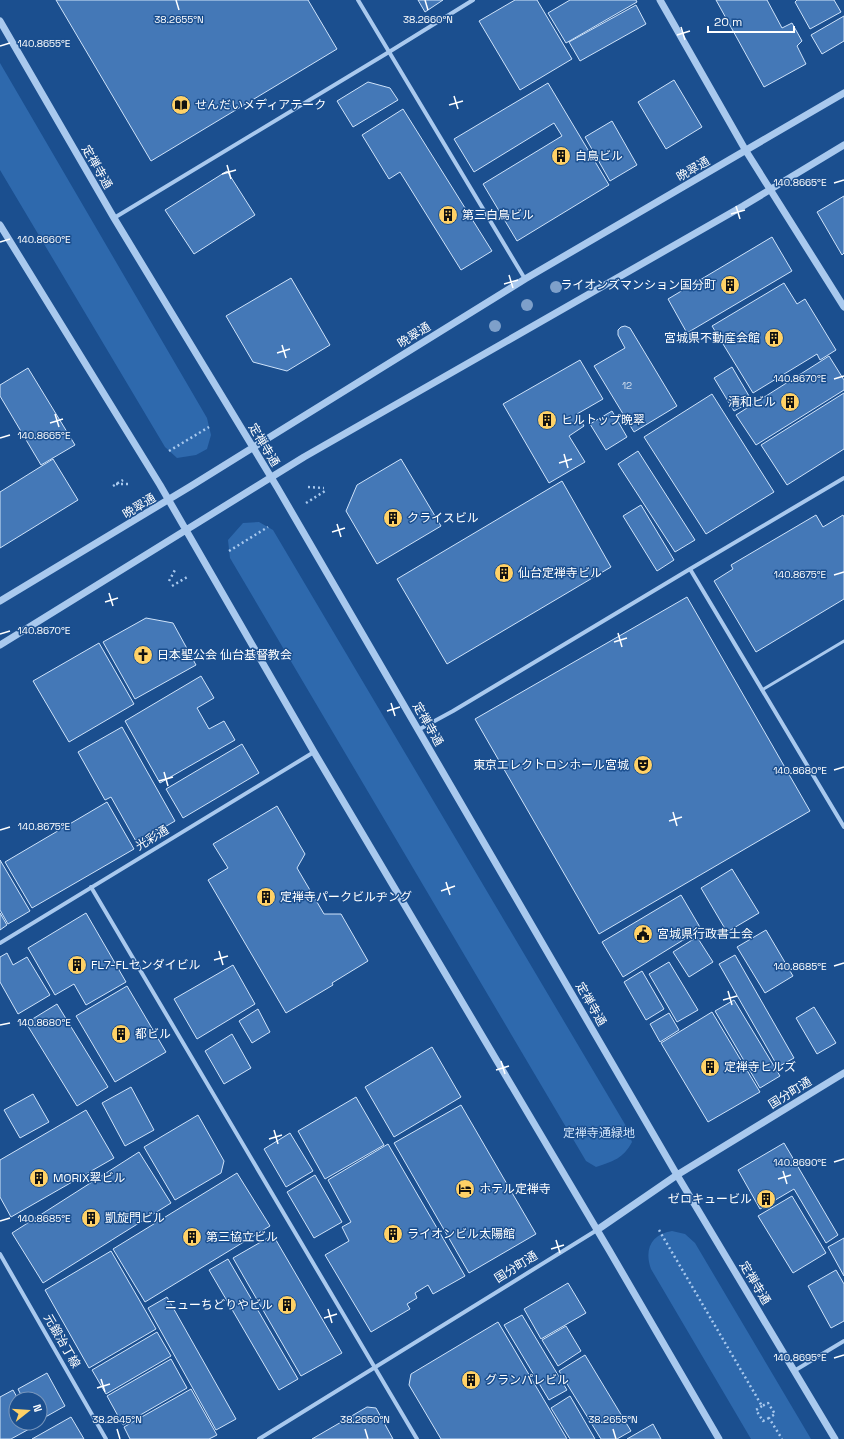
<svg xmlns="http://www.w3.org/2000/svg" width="844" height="1439" viewBox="0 0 844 1439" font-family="'Space Grotesk','Noto Sans JP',sans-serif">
	<rect width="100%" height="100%" fill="#1b4f8f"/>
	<!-- green -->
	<path fill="#2e69ad" d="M0,63L207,418L211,435L207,449L196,455L177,458L165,447L0,170Z
		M259,522L273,530L626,1126L632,1142C623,1159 613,1161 596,1167L586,1161L230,558L228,540L243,523Z
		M672,1231L685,1234L695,1243L811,1439H751L651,1269C644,1250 651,1234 672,1231Z"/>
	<!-- building -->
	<path fill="#4478b7" stroke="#cfe3fa" d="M56,0H308L337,49L151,161Z
		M418,0H443L425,12Z
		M515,0H537L572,59L520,90L479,21Z
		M570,0H636L637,2L566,43L548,13Z
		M716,0H767L782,28L792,23L802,41L797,46L806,64L764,87Z
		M797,0H834L841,12L810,29L795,2Z
		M636,5L646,24L580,61L569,42Z
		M844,16V41L822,54L811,35Z
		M674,80L702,127L666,149L638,102Z
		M368,82L390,88L398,100L353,127L337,101Z
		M548,83L609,185L517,241L483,184L562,136L554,123L474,172L454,139Z
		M403,109L492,251L461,270L400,172L389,179L362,135Z
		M612,121L637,165L610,181L585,137Z
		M227,171L255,215L194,254L165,210Z
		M844,196V253L842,255L817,212Z
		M772,237L792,271L687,333L668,299Z
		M291,278L330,345L287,371L253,362L226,316Z
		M784,283L797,304L805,299L836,350L820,360L817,354L753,393L712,326Z
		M625,326L630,328L677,406L634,432L594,366L625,348L618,335V330L621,327Z
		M829,356L844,380V390L756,445L736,415Z
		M580,360L603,399L577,414L584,426L569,436L585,462L549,483L503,404Z
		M732,367L752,401L734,411L714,378Z
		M28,368L75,445L41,465L0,396V385Z
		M844,393V449L787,485L761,445Z
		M712,394L774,492L706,534L644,437Z
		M612,411L627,437L606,450L590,424Z
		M638,451L695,540L675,552L618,464Z
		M53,459L78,500L0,548V492Z
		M401,459L441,526L377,564L346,511L357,485Z
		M562,481L611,567L447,664L397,579Z
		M641,505L674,560L657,571L623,516Z
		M816,515L823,527L843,515L844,517V599L756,652L714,581L733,569L731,565Z
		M687,597L810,811L599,934L475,719Z
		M146,618L173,623L196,665L135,699L103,642Z
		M99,643L134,704L69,742L33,681Z
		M201,676L214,698L197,708L209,729L224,721L235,740L160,783L125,721Z
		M122,727L175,821L137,843L111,797L105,800L78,752Z
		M242,744L259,773L183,818L166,789Z
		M107,802L134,849L32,908L5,862Z
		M277,806L305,854L297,868L324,914H341L368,961L332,983L333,985L286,1013L208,880L228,868L213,844Z
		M0,860L30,911L8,924L0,910Z
		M732,869L759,913L727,932L701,888Z
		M681,895L701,929L623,977L602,942Z
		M0,913L7,925L0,930Z
		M86,913L126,982L86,1005L74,984L55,995L28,948Z
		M766,930L793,976L765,993L737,947Z
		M697,937L713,962L689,977L673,952Z
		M7,953L13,965L27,957L50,995L18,1014L0,982V957Z
		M735,955L794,1058L778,1067L719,964Z
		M669,962L698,1010L677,1022L649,974Z
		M233,965L255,1004L197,1039L174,999Z
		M642,971L664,1009L646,1020L624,982Z
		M127,986L166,1052L115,1082L76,1016Z
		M734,1000L780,1076L760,1088L715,1011Z
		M57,1004L108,1087L77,1106L26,1023Z
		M814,1007L836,1043L817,1054L796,1018Z
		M258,1009L270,1032L252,1043L239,1021Z
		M712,1012L760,1092L708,1122L661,1043Z
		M669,1013L679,1030L660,1042L650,1024Z
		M232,1034L251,1068L224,1084L205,1051Z
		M432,1047L461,1097L394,1137L365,1087Z
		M131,1087L154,1130L125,1146L102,1103Z
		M33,1094L49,1122L20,1138L4,1110Z
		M356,1097L384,1145L325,1179L298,1131Z
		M461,1105L536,1234L469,1273L394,1143Z
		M86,1110L114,1158L11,1217L0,1197V1160Z
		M198,1115L224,1161L221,1173L175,1200L144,1147Z
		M290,1133L313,1171L286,1187L264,1149Z
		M784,1143L838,1235L826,1243L794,1189L760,1209L738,1170Z
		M388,1144L465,1276L433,1294L428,1285L415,1293L417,1298L407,1304L410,1309L371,1332L325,1255L349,1241L342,1227L351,1222L328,1180Z
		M139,1152L171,1203L43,1283L12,1233Z
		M237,1173L270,1226L145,1302L113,1249Z
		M315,1175L342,1222L314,1238L287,1192Z
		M792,1196L826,1253L793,1273L758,1216Z
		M273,1235L342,1353L301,1376L233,1258Z
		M844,1238V1276L828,1247Z
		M111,1251L156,1329L89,1368L45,1290Z
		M228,1259L298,1379L279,1390L209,1270Z
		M836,1270L844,1284V1321L831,1328L808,1286Z
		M568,1283L586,1313L541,1339L524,1309Z
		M167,1297L236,1419L216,1430L148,1308Z
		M522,1315L567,1390L549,1400L504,1325Z
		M498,1322L567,1439H441L409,1385L411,1374Z
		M566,1326L581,1351L558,1366L542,1340Z
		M157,1332L171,1356L106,1394L92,1370Z
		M585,1355L631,1431L617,1439H601L559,1371Z
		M171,1359L187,1388L123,1425L107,1396Z
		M47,1373L65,1406L40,1420V1399H23L18,1389Z
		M191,1389L217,1435L209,1439H130L124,1427Z
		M13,1390L18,1399H16V1423H28L31,1428L11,1439H0V1397Z
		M570,1396L595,1439H570L551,1408Z
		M367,1407L376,1408L393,1439H312Z
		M71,1417L84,1439H32Z
		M653,1424L661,1439H627Z"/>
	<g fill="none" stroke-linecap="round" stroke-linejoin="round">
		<!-- path -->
		<path stroke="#a9c9ee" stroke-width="2.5" stroke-dasharray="2 3" stroke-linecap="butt" d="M169,451L209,427
			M116,484H129
			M113,486L123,480
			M308,487L324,488
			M306,503L325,491
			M229,551L268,527
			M169,581L175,570
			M172,586L189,576
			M659,1230L762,1406L768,1403L775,1414L769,1418L782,1439
			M762,1406L756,1410L763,1421L769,1418"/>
		<!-- service -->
		<path stroke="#a9c9ee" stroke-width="3" d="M762,690L844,641"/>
		<!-- minor -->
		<path stroke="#a9c9ee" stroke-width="4" d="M358,0L525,279
			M114,218L389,52L473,0
			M690,569L844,827
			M418,730L453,711L690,569L844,478
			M91,887L417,1439
			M0,943L314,752
			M0,1254L106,1439
			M794,1371L844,1341
			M259,1439L597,1230"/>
		<!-- tertiary -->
		<path stroke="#a9c9ee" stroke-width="7" d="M660,0L746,151L844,307
			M0,21L114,218L277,487L677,1175L835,1439
			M0,225L160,485L314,752L609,1250L719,1439
			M0,601L191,486L525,279L844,93
			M0,645L304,457L743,206L844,145
			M597,1230L677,1175L844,1073"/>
	</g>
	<!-- trees -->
	<g fill="#7ea0ca">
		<circle cx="556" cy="287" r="6"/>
		<circle cx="527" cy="305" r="6"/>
		<circle cx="495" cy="326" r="6"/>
	</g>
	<!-- ticks -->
	<path fill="none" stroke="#fff" stroke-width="1.5" d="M176,0L179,10M425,0L428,10M681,27L685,40M677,35L690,31M0,46L10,43M454,96L458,109M449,105L463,101M227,165L231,179M222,174L236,170M834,183L844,180M736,206L740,219M731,214L745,210M0,242L10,239M509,275L513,288M504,284L518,280M282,345L286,358M277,353L290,349M834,379L844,376M55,414L59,427M50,423L63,419M0,438L10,435M564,454L568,468M559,463L572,459M337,524L341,537M332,532L345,528M834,575L844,572M109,593L113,606M105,602L118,598M618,633L622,647M0,634L10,631M614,642L627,638M391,703L395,716M387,711L400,707M834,770L844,767M164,772L168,786M159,781L173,777M673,812L677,826M669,821L682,817M0,830L10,827M446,882L450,895M441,891L455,886M219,951L223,965M214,960L228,956M834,966L844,963M728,991L732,1005M723,1000L737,996M0,1025L10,1023M501,1061L505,1074M496,1070L509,1066M274,1130L278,1144M269,1139L282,1135M834,1162L844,1159M783,1171L787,1184M778,1179L791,1175M0,1221L10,1218M556,1240L560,1253M551,1249L564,1245M328,1309L332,1323M324,1318L337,1314M834,1358L844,1355M101,1379L105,1392M97,1388L110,1384M117,1429L120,1439M365,1429L368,1439M613,1429L616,1439"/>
	<!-- icons -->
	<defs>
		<symbol id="library-disc" viewBox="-11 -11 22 22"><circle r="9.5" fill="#ffd166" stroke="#1b4f8f"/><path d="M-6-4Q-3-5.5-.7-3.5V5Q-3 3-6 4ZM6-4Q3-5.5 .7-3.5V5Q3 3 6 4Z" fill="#111"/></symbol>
		<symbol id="building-disc" viewBox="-11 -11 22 22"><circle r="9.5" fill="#ffd166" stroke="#1b4f8f"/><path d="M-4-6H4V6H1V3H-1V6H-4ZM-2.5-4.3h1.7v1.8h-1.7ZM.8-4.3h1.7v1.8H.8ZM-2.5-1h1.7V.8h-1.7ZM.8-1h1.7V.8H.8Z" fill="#111"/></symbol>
		<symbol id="church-disc" viewBox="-11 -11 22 22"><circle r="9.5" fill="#ffd166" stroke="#1b4f8f"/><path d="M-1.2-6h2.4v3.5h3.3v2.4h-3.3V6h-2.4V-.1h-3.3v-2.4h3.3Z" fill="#111"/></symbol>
		<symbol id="theatre-disc" viewBox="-11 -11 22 22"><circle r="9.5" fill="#ffd166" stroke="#1b4f8f"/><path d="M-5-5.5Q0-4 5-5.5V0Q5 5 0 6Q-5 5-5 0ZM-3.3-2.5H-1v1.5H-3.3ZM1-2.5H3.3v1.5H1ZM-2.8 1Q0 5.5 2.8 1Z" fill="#111"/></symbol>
		<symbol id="civic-disc" viewBox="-11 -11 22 22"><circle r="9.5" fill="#ffd166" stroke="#1b4f8f"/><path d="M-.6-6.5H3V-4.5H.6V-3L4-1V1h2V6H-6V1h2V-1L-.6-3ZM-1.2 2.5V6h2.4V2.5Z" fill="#111"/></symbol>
		<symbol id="hotel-disc" viewBox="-11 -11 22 22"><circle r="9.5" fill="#ffd166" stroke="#1b4f8f"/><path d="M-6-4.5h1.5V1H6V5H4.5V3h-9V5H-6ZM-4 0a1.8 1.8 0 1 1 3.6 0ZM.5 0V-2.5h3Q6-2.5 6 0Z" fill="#111"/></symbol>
	</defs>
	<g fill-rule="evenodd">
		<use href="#library-disc" x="170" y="94" width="22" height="22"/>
		<use href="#building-disc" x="550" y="145" width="22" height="22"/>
		<use href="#building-disc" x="437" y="204" width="22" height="22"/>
		<use href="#building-disc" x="719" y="274" width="22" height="22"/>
		<use href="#building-disc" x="763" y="327" width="22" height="22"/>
		<use href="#building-disc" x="779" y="391" width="22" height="22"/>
		<use href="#building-disc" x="536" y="409" width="22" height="22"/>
		<use href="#building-disc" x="382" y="507" width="22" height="22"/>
		<use href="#building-disc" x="493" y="562" width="22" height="22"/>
		<use href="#church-disc" x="132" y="644" width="22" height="22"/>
		<use href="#theatre-disc" x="632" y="754" width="22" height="22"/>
		<use href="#building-disc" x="255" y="886" width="22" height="22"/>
		<use href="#civic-disc" x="632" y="923" width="22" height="22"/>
		<use href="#building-disc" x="66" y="954" width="22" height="22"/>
		<use href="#building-disc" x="110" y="1023" width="22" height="22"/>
		<use href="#building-disc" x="699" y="1056" width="22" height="22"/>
		<use href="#building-disc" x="28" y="1167" width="22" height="22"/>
		<use href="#hotel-disc" x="454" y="1178" width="22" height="22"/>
		<use href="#building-disc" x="755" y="1188" width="22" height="22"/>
		<use href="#building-disc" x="80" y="1207" width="22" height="22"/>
		<use href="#building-disc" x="382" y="1223" width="22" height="22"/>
		<use href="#building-disc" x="181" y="1226" width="22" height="22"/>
		<use href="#building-disc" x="276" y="1294" width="22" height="22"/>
		<use href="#building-disc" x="460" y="1369" width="22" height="22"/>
	</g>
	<g text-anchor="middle" stroke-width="3" stroke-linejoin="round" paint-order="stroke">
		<!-- number labels -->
		<g font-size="10" fill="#d0dded">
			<text x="627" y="389">12</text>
		</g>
		<!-- poi labels -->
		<g font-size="12" fill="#fff" stroke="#1b4f8f" text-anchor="start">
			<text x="195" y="109">せんだいメディアテーク</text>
			<text x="575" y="160">白鳥ビル</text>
			<text x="462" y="219">第三白鳥ビル</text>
			<text x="716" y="289" text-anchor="end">ライオンズマンション国分町</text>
			<text x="760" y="342" text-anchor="end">宮城県不動産会館</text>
			<text x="776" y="406" text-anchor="end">清和ビル</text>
			<text x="561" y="424">ヒルトップ晩翠</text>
			<text x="407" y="522">クライスビル</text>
			<text x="518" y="577">仙台定禅寺ビル</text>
			<text x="157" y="659">日本聖公会 仙台基督教会</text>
			<text x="629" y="769" text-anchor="end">東京エレクトロンホール宮城</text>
			<text x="280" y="901">定禅寺パークビルヂング</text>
			<text x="657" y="938">宮城県行政書士会</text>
			<text x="91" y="969">FL7-FLセンダイビル</text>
			<text x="135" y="1038">都ビル</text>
			<text x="724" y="1071">定禅寺ヒルズ</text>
			<text x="53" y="1182">MORIX翠ビル</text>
			<text x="479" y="1193">ホテル定禅寺</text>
			<text x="752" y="1203" text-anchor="end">ゼロキュービル</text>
			<text x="105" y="1222">凱旋門ビル</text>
			<text x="407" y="1238">ライオンビル太陽館</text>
			<text x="206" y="1241">第三協立ビル</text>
			<text x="273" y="1309" text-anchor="end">ニューちどりやビル</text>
			<text x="485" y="1384">グランパレビル</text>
		</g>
		<!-- street labels -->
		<g font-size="12" fill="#fff" stroke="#1b4f8f">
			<text transform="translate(97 167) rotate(60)" y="4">定禅寺通</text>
			<text transform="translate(693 169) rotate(-30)" y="4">晩翠通</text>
			<text transform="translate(414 335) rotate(-32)" y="4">晩翠通</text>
			<text transform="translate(264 445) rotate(59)" y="4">定禅寺通</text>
			<text transform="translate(139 506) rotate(-31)" y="4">晩翠通</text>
			<text transform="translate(428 724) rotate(60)" y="4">定禅寺通</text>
			<text transform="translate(152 838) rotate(-31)" y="4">光彩通</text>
			<text transform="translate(591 1004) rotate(60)" y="4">定禅寺通</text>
			<text transform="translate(790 1093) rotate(-32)" y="4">国分町通</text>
			<text transform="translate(516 1267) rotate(-32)" y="4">国分町通</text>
			<text transform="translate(755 1283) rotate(59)" y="4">定禅寺通</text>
			<text transform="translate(62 1341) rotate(60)" y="4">元鍛治丁線</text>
		</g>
		<!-- park labels -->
		<g font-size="12" fill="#cfe3fa" stroke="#1b4f8f">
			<text x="599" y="1137">定禅寺通緑地</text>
		</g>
	</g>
	<g font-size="10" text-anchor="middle" fill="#fff" stroke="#1b4f8f" stroke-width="3" stroke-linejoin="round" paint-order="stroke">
		<text x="179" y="23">38.2655°N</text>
		<text x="428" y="23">38.2660°N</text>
		<text x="44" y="47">140.8655°E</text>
		<text x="800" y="186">140.8665°E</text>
		<text x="44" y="243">140.8660°E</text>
		<text x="800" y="382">140.8670°E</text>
		<text x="44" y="439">140.8665°E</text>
		<text x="800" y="578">140.8675°E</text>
		<text x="44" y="634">140.8670°E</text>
		<text x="800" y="774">140.8680°E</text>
		<text x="44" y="830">140.8675°E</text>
		<text x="800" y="970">140.8685°E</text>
		<text x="44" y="1026">140.8680°E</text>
		<text x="800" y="1166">140.8690°E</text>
		<text x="44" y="1222">140.8685°E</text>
		<text x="800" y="1361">140.8695°E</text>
		<text x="117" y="1423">38.2645°N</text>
		<text x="365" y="1423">38.2650°N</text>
		<text x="613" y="1423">38.2655°N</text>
	</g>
	<!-- north arrow -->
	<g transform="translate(28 1411) rotate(73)"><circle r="19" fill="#1b4f8f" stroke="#7695bc"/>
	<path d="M0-3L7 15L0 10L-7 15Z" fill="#ffd166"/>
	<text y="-6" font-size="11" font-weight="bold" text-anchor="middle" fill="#ffffff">N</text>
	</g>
	<!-- scale -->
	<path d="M708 26v6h86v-6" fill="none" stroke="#ffffff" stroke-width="2"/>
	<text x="714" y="26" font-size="12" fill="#ffffff" stroke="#1b4f8f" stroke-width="3" paint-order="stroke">20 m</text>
</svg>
